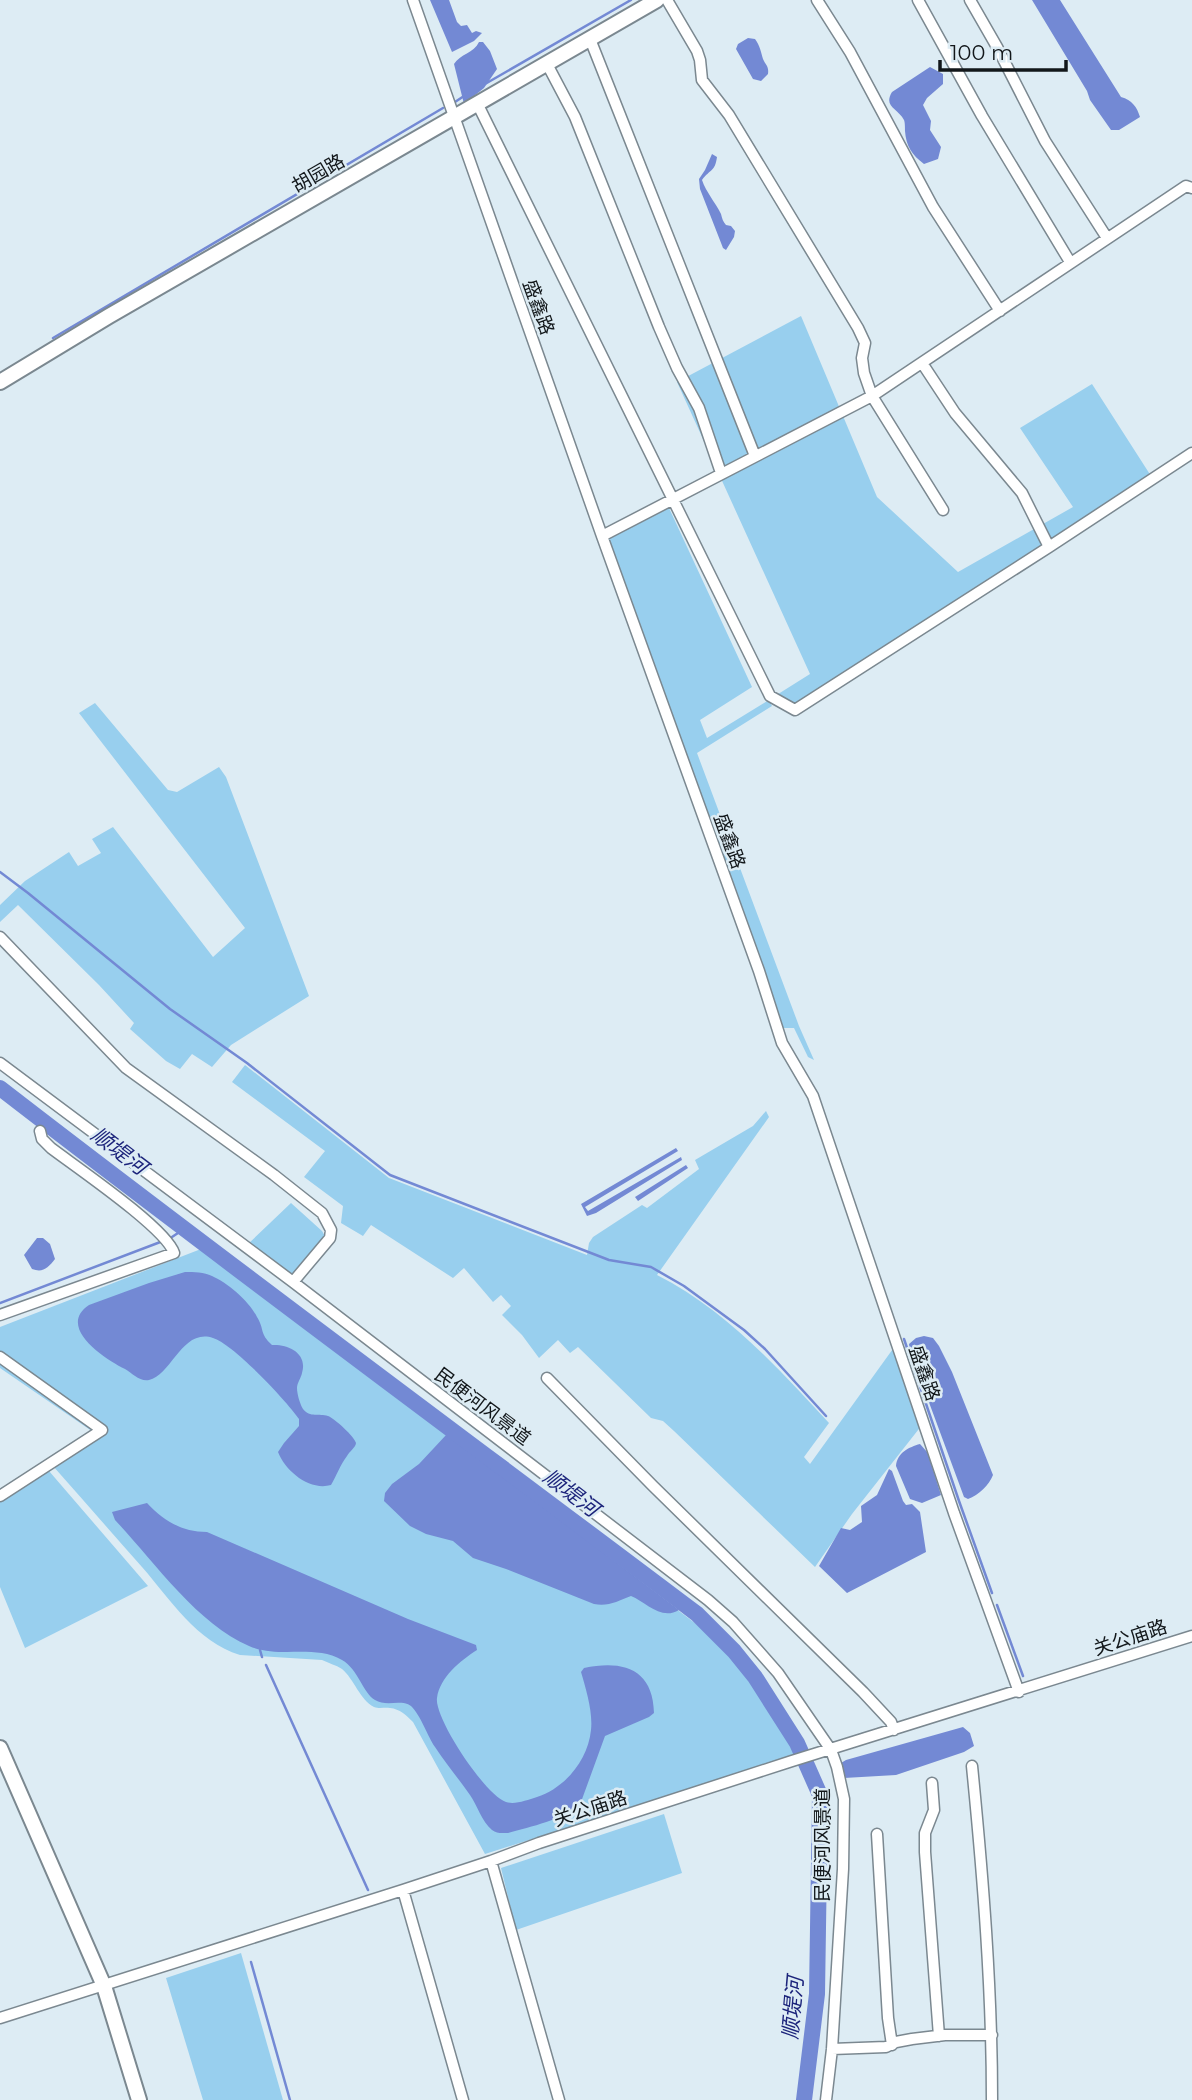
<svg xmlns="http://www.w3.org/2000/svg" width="1192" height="2100" viewBox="0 0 1192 2100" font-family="Montserrat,'Noto Sans SC',sans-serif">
	<rect width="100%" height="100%" fill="#ddecf4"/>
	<!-- green -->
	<path fill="#98cfee" d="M801,316L877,497L958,572L1073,507L1020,428L1092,384L1151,476L796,704L775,696L810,674L677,382Z
		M669,508L752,687L700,720L707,738L769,700L772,706L697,753L799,1026L814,1060L808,1057L794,1028H783L609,539Z
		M95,703L168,790L177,792L219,767L226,777L309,996L231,1045L212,1067L192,1054L180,1069L166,1061L130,1029L134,1023L99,985L18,905L0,922V905L25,881L69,852L78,866L101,853L92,839L113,827L213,957L245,928L79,713Z
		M245,1065L389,1178L587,1255L589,1243L593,1237L642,1205L647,1208L699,1169L695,1160L753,1126L766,1111L769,1117L657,1275C726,1310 777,1367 829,1423L804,1457L810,1464L895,1346L922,1425L852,1514L815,1567L674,1431L663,1421L651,1418L578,1347L570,1353L558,1340L539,1358L522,1335L502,1315L511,1306L501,1295L493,1302L464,1268L453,1278L371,1225L363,1236L341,1223L343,1206L304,1177L325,1151L232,1082Z
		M291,1203L322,1231L326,1238L292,1279L247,1245Z
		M201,1249L708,1633C739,1666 780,1712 796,1755L485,1854L413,1722C406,1715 400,1709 390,1708C384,1707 380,1709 374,1707C360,1700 354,1679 342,1669C336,1665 328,1663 322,1660L240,1655C197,1642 170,1599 142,1567C112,1533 83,1500 53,1466L99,1436L0,1368V1327Z
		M49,1471L148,1586L25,1648L0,1587V1502Z
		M664,1814L682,1873L516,1930L501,1868Z
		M241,1953L283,2100H203L166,1978Z"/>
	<!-- water -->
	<path fill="#7389d4" d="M430,0H449L457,22L461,26L467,25L472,33L476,31L482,33L474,41L452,52Z
		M1032,0H1060L1121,97C1132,100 1137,107 1140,117L1119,130H1111L1090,100L1087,91Z
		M748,38L755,39C760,46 761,52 763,59C766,66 769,66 768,74L761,81L753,79L736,49L738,44Z
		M479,42H483L490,51L497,69L484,88L464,104L454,64C460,54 474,53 479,42Z
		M930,67L943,74V84L927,98L923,105L931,121L930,130L941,147L938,159L924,164C912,155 906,146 905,131C905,128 905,122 904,120C898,108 883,107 892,92Z
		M712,154L717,157C715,172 710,169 702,180C706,192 715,202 721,214C722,218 723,222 726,225L731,226L735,231L734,237L726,250L723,248L700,189L699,179L705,170Z
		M676,1148L678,1151L585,1207L588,1211L681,1157L682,1160L596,1213L587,1216L581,1204Z
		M686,1165L688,1168L638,1201L635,1197Z
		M37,1238H43L50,1244L55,1259C48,1268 43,1273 32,1269L24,1255Z
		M185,1272C194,1272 204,1272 212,1276C228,1283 249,1301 257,1317C265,1330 259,1333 272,1345C288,1344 308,1353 302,1373C301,1378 297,1383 297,1388C297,1394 300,1404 303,1409C310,1418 319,1413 328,1416C334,1418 355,1437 356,1443C356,1447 349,1452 347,1456C340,1465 337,1475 331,1485C310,1491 286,1472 278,1452L284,1443L299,1426V1419C286,1400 233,1344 213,1338C182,1328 172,1375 149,1380C140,1382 132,1373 125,1369C105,1359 56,1327 89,1305L149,1283Z
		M924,1336L933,1338L939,1346L952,1372L993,1475C989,1485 979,1495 968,1499L964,1497L910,1351L909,1344L916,1338Z
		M447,1434L679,1610C661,1621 646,1602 631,1596C618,1601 608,1607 594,1604L506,1569L473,1558L453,1541L426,1534L410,1526L384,1501L385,1493L392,1484L419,1464Z
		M920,1444L928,1453L941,1495L922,1503L910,1499L896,1466C897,1453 909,1447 920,1444Z
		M889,1469L892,1471L903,1501L906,1505L912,1504L920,1512L926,1552L847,1593L819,1566L841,1528L850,1530L862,1522L861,1506L877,1495Z
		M147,1503C164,1521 182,1532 207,1532L408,1619L476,1645L477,1650C460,1661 440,1677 437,1698C434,1718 485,1795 506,1802C515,1805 527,1800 537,1797C565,1788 588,1760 591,1730C593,1712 586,1689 581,1672L584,1668C622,1660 653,1668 654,1713L649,1717L605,1736L581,1802C563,1821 531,1826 508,1833C502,1833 497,1834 492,1830C482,1822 477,1805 470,1795C459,1779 446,1764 435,1747C428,1737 420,1714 411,1706C401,1699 386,1707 375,1700C363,1693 358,1669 342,1660C314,1644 279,1659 249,1646C197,1624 153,1560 115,1520L112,1512Z
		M963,1727L970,1733L974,1746L964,1752L896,1775L844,1778L841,1763L846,1760Z"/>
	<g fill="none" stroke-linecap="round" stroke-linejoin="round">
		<!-- stream -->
		<path stroke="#7389d4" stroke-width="2.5" d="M485,84L631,0
			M455,102L464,96
			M53,338L443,108
			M0,872L28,893L170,1009L247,1063L390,1175L609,1260L651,1267L684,1286L744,1330L765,1349L826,1416
			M169,1239L184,1229
			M0,1303L163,1241
			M904,1339L959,1501L992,1593
			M997,1605L1023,1676
			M260,1650L262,1657
			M266,1665L368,1890
			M251,1962L290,2100"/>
		<!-- river -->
		<path stroke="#7389d4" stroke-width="16" d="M0,1088C230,1266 465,1439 697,1614L734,1651L755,1677L797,1743L820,1795L817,1994L804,2100"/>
		<defs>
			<path id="street" d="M413,0L602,536L759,971L782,1043L813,1096L954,1513L1019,1692
				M667,0L697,51L700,60L702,80L729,115L858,328L865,343L862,358L864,373L872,396L943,510
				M817,0L850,52L933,207L1000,311
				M918,0L982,116L1070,262
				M970,0L997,47L1045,141L1107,238
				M590,39L755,456
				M547,64L575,117L659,327L677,368L699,408L721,473
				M478,105L770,696L795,710L1049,547L1192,453
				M922,363L955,413L1022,493L1049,547
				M602,536L872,396L1186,186L1192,188
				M0,937L126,1068L274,1175L322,1213L331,1230L330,1238L293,1282
				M0,1063L293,1282L708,1600L733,1622L778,1673L831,1750L837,1767L844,1799L843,1869L832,2049L826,2100
				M0,1315L174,1253C166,1228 76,1167 51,1148L42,1139L40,1131
				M0,1357L102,1430L0,1496
				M547,1378L653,1486L863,1692L891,1722L894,1730
				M972,1766C983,1877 992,1988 992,2100
				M932,1783L934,1810L925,1833V1852L939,2036
				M877,1834L888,2018L892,2045
				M491,1861L559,2100
				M403,1890L463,2100
				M0,2018L403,1890L491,1861L539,1843L792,1761L1192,1636
				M832,2049L886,2047L896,2042L912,2039L945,2035H992"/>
			<path id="secondary" d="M0,382L109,316L657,0
				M0,1748L104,1986L139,2100"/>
		</defs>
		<!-- street casing -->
		<use href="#street" stroke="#7b8890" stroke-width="13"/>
		<!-- secondary casing -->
		<use href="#secondary" stroke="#7b8890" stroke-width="18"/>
		<!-- street -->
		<use href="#street" stroke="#fff" stroke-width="10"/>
		<!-- secondary -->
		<use href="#secondary" stroke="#fff" stroke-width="14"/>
	</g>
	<g text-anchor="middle" stroke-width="5" stroke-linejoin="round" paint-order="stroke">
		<!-- street labels -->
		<g font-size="19" fill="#12171a" stroke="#ddecf4">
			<text transform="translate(318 173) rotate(-30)" y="7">胡园路</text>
			<text transform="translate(539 307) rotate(70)" y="7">盛鑫路</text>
			<text transform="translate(730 841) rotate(70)" y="7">盛鑫路</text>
			<text transform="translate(925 1373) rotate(71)" y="7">盛鑫路</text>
			<text transform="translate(483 1406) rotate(37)" y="7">民便河风景道</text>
			<text transform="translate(1130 1637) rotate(-18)" y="7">关公庙路</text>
			<text transform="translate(590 1808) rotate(-18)" y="7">关公庙路</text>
			<text transform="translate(822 1845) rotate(-90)" y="7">民便河风景道</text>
		</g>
		<!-- water labels -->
		<g font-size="21" font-style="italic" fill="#1c247b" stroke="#ddecf4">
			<text transform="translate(119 1151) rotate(37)" y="7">顺堤河</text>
			<text transform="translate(571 1493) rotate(37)" y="7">顺堤河</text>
			<text transform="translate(793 2008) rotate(-85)" y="7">顺堤河</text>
		</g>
	</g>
	<!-- scale -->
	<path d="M940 60v10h126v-10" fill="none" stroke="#12171a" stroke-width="3.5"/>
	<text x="950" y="60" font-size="21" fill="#12171a" stroke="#ddecf4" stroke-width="5" paint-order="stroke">100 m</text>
</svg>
